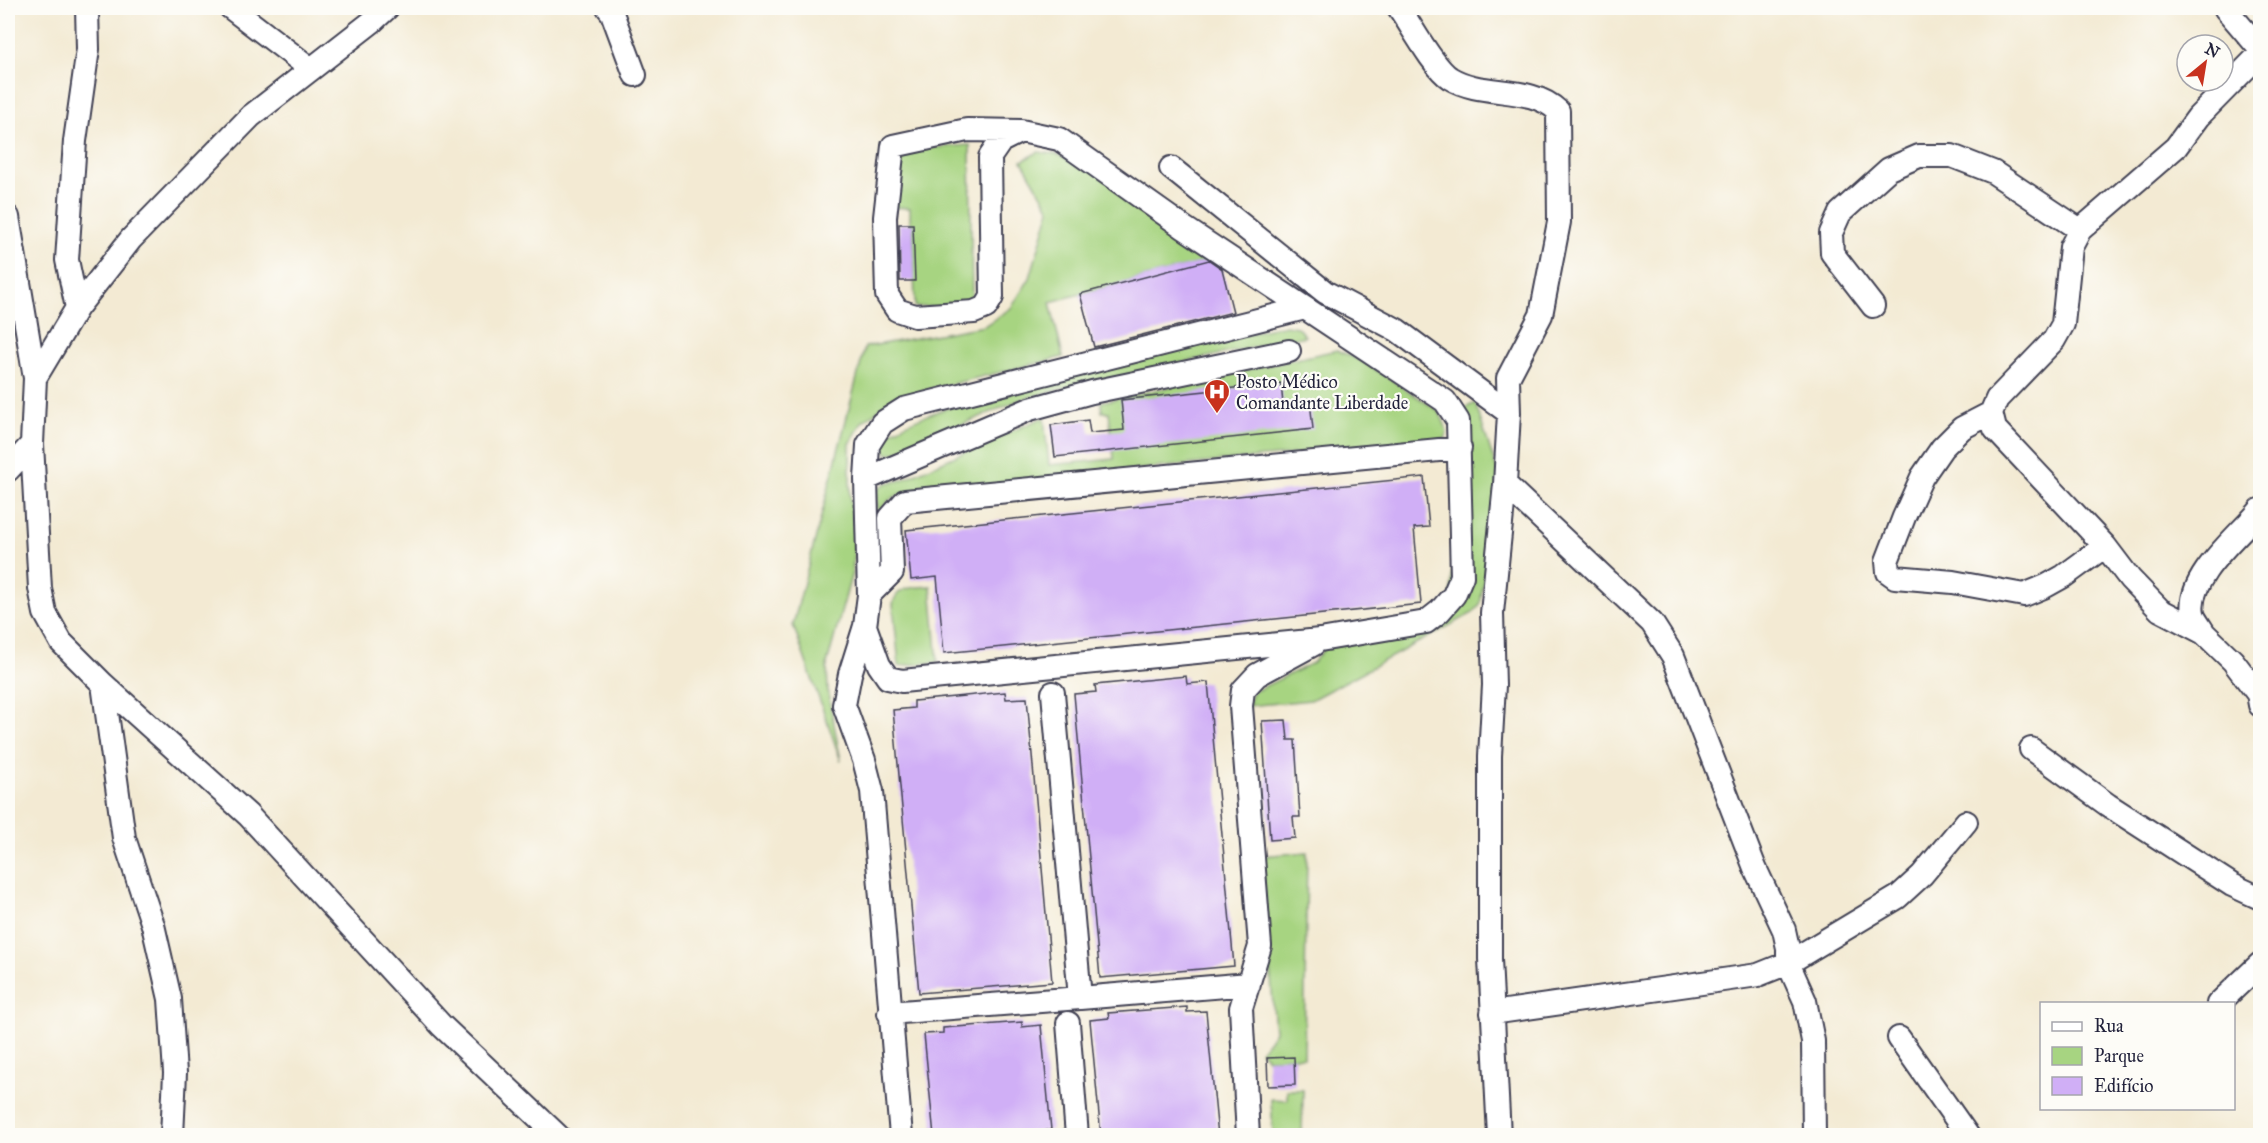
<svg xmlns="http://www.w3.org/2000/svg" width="2268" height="1143" viewBox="0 0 2268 1143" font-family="'IM FELL Great Primer',serif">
	<rect width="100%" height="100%" fill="#fdfcf7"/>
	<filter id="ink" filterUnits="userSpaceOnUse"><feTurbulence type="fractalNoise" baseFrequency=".0167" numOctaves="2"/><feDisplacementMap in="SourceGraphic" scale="12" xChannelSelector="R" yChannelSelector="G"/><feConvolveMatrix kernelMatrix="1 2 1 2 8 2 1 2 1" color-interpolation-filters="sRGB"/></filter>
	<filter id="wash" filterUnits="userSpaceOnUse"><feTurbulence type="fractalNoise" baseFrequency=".008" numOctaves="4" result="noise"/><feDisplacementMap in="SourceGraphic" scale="24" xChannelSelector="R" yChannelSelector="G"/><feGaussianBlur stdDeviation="1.35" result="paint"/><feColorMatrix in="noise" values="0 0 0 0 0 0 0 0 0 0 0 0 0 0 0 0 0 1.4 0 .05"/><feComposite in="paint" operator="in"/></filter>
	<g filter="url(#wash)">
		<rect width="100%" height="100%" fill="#f3ead3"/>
		<!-- green -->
		<path fill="#a7d481" stroke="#647b5e" stroke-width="1.5" d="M970,145L972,306L915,307L913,224H910V208L890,207L902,156L927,148Z
			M1038,152L1056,154L1091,169L1219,258L1050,302L1063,357L927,390L887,404L862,422L850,444V497L855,540L852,573L827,664L828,693L841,761L793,625L865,347L984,326L1011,308L1030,278L1050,209L1022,161Z
			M1286,325L1297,327L1305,336L1065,388L1022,399L895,453L888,454L883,448V437C920,412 968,403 1011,391C1102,366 1194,346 1286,325Z
			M1337,350L1364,362L1439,411L1445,425L1447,433L1445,439L904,493C896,496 889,498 884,506C877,518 883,554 884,569H879L877,490L886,483L899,481L1044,417L1049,465L1114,459L1109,412H1102L1101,402Z
			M1475,403L1499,476L1480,605L1473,613L1311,700L1248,706L1253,692L1313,663L1324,649L1450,615L1461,410Z
			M931,586L938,662L899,666L893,604C897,585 915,588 931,586Z
			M1307,852L1304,1057L1267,1058L1260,1051L1275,1032L1262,856Z
			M1287,1090H1303L1302,1135H1273L1271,1099L1287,1100Z"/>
		<g id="blocks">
			<!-- building -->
			<path fill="#d0aff6" d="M899,224H913L915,281H900Z
				M1209,260L1222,269L1233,312L1094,347L1080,294Z
				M1281,383L1283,404L1310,401L1313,429L1055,457L1051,425L1088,420L1090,433L1124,430L1121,400Z
				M1424,477L1429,527L1414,528L1421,604L944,653L937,577L911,580L906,530Z
				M1186,676L1187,684L1208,682L1234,966L1100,978L1074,694L1096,692L1095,685Z
				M1005,692L1006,699L1027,698L1052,982L919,993L893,710L914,708V701Z
				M1286,720L1288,740H1295L1300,817H1293L1295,838L1270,840L1262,721Z
				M1187,1007V1012L1206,1011L1218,1136H1101L1090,1020L1109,1018L1108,1013Z
				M1022,1022V1027L1041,1025L1051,1130L998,1136H934L924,1034L943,1033V1028Z
				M1294,1057L1295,1085L1268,1086L1267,1058Z"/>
		</g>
	</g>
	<g filter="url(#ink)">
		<use href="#blocks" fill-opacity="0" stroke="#414052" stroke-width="1.5"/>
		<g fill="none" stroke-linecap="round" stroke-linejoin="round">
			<defs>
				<path id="minor" d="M231,8L311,69
					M608,8L612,13L635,75
					M1399,8C1411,25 1433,67 1450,78C1483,98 1530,84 1558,111L1559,222L1541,315L1508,378L1509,413L1505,484L1492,613L1494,685L1490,756V959L1499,1136
					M2225,8L2260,49
					M967,130L1021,131L1001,141L990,157L992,297L986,307L974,312L915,316L897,310L887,295L885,217L893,146Z
					M1171,168L1325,292L1397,330L1509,413
					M8,217L35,378L32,444L40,588L45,613L61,642L103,684L248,815L442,1026L558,1136
					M1873,306L1832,253L1831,233L1840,213L1889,169L1919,156H1952L1993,172L2080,230
					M77,308L67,260L75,141L88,49L87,8
					M35,378L77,308L131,239L251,116L373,21L387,8
					M1991,413L1995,429L2105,546L2130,579L2160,610L2204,633L2233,661L2258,694L2260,705
					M8,470L32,444
					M866,479L1030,409L1092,392L1289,351
					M1505,484L1652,623L1673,656L1755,868L1784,930L1788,948V963L1805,1001L1813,1041L1814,1136
					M2105,546L2064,576L2046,586L2024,595L1953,582L1895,577L1888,572L1887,561L1904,517L1922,477L1942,448L1962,428L1991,413L1997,399L2054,340L2063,324L2071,247L2080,230L2176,147L2198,117L2260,54
					M869,595L892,572L890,518L905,501L1460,448
					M865,626L879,665L888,678L902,681L1320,640L1426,622L1440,611L1454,595L1462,576L1458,421L1445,401L1183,227L1059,139L1021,131
					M2204,633C2201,627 2194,619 2193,613C2186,577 2240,535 2260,510
					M103,684L124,838L153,925L170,999L175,1073L172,1136
					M1053,693L1080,998L1249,984
					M2031,749L2108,805L2232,885L2260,898
					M2218,1004L2260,964
					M889,1013L1080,998
					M1492,1013L1758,975L1788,963L1898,897L1922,875L1966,822
					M1068,1023L1077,1136
					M1899,1038L1968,1136
					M901,1136L872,791L864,760L844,705L850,674L865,626L869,595L866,479L868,445L882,423L904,409L1305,308
					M1248,1136L1241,1008L1260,946L1241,706L1243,690L1257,675L1314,644"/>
			</defs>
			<!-- minor casing -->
			<use href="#minor" stroke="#414052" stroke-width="26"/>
			<!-- minor -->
			<use href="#minor" stroke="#fff" stroke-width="22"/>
		</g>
	</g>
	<!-- icons -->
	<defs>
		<symbol id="hospital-pin" viewBox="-11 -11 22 30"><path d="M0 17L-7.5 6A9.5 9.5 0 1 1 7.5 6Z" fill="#c8321e" stroke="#fdfcf7"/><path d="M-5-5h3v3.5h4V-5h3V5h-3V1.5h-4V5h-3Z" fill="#fff"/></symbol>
	</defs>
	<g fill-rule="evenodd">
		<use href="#hospital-pin" x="1202" y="377" width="30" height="40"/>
	</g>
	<g text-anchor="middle" stroke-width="4.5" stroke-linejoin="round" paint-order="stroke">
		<!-- poi labels -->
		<g font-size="18" fill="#22223b" stroke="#fdfcf7" text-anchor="start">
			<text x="1236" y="388">Posto Médico<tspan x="1236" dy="21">Comandante Liberdade</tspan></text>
		</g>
	</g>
	<!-- margin -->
	<rect width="2268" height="1143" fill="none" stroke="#fdfcf7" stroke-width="30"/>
	<!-- legend -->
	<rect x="2040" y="1002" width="195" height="108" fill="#fdfcf7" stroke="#a5a5ac" stroke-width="1.5"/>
	<rect x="2052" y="1022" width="30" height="9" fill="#ffffff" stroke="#a5a5ac" stroke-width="1.5"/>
	<text x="2094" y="1032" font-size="18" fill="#22223b">Rua</text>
	<rect x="2052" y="1047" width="30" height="18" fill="#a7d481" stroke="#a5a5ac" stroke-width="1.5"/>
	<text x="2094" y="1062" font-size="18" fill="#22223b">Parque</text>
	<rect x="2052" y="1077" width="30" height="18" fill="#d0aff6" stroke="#a5a5ac" stroke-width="1.5"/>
	<text x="2094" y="1092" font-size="18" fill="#22223b">Edifício</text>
	<!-- north arrow -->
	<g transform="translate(2205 63) rotate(30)"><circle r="28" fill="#fdfcf7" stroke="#a5a5ac" stroke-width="1.5"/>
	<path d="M0-4.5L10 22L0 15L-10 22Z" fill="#c8321e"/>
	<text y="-9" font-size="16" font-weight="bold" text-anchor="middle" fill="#22223b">N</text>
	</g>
</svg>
